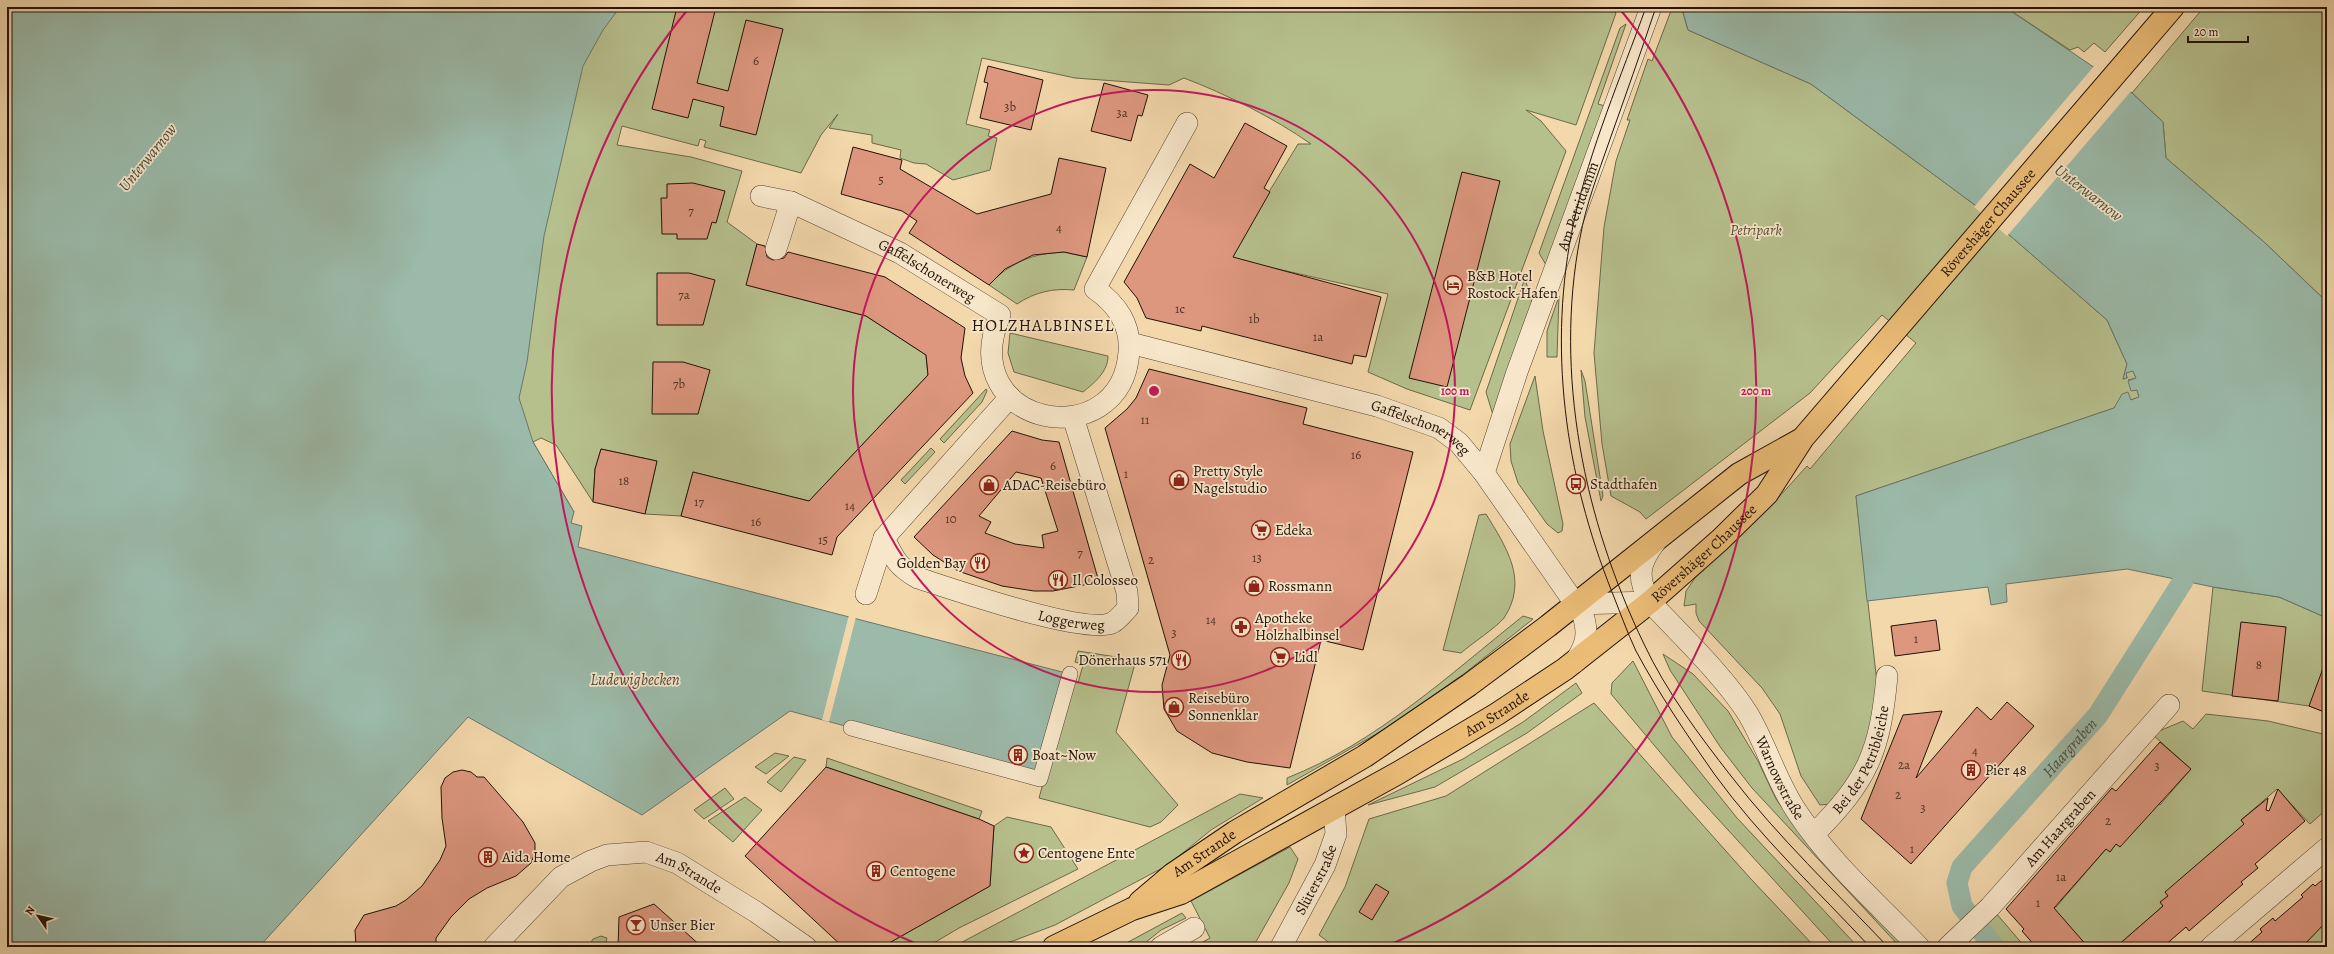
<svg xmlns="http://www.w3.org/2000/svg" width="2334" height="954" viewBox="0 0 2334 954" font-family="Alegreya,serif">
	<rect width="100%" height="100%" fill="#f3d8ac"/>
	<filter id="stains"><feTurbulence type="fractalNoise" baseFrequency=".005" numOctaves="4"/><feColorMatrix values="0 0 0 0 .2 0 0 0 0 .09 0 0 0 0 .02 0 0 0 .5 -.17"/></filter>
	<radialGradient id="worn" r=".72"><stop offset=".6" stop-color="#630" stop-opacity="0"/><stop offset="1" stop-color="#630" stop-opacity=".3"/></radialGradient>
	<!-- green -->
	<path fill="#b6c08d" stroke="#6c684a" d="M565,7H1612L1611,9L1616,13L1576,125L1526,110L1541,121L1566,151L1470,410L1407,389L1368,372L1388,294L1229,258L1298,144H1311C1274,118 1226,94 1184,78L1169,85L1075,78L982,58L966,124L990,130L988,136L997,138L990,170L953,180L926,164L914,163L900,158L901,150L872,143V135L829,128L838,114L821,135L801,173L704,147L706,141L700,139L698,146L622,126L617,145L691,157L742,171L727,222L757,244L747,285L866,316L926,355L928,375L809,501L693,472L681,516L645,514L657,461L601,449L595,469L593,502L556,445L541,438L533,442L574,512L554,488L515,411Z
		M2005,7H2144L2105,52L2094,43L2084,52L2078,47L2070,50Z
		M2204,7H2327V302L2264,242L2166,158L2163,122L2132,93Z
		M1672,8L1683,12L1688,30L1811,84L1975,205L2107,320L2127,364L2123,379L2127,378L2126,373L2133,370L2136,378L2128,380L2137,390L2139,397L2131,400H2120L2114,408L1856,496L1878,692L1863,757L1831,804L1820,805L1801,776L1780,714L1762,688L1699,621L1696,613V604L1684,606L1686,591L1695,578L1768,509L1807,466L1810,469L1916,343L1882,315L1810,393L1646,519L1640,512L1611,496L1602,444L1594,353L1604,227L1616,161L1630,120H1627L1648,59L1652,61Z
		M1626,24L1598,104L1605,106L1549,270L1539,253L1620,28Z
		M1064,252L1087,257L1074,290C1053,288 1035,292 1017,304L989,285C1010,262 1034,253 1064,252Z
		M1525,278L1532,303L1493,415L1486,392Z
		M1559,296L1557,357H1547V331Z
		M1010,333L1108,356C1108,372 1094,383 1083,392L1014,372L1008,353Z
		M1581,370L1585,381L1603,496L1601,501L1585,417Z
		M1535,376L1543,431L1563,524L1562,531L1558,533L1547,524L1518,483L1511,461L1510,444Z
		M986,389L987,391L982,402L944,443L940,439Z
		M931,448L935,452L905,484L901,480Z
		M1486,514C1506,547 1529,580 1504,618C1497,627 1471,644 1461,653L1443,650L1479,515Z
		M2213,587L2279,597L2327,618V713L2309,706L2202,691Z
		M1523,616L1533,619L1465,673L1392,725L1287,785V778C1376,743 1449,675 1523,616Z
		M1078,651L1136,660L1116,732L1178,805L1161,822L1150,827L1039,798L1071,681L1078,683L1083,665L1075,662Z
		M1663,654L1693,674L1728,711L1758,761L1776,799L1797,829L1906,947H1900L1752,788L1721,748L1670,670Z
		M1633,661L1672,737L1737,818L1858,947H1835L1697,796L1611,694L1612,683Z
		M1576,683L1582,693L1527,733L1435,787L1368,805L1463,759L1523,722Z
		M1594,703L1750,878L1815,947H1335L1319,935L1345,887L1369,819L1446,796Z
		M2206,714L2268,721L2327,735V809L2310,824L2277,789L2241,820L2246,826L2161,902L2163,906L2116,947H2088L2051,908L2056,907L2106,849L2110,851L2153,800L2160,805L2191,769L2152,734L2183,721L2193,729Z
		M775,753L789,756L766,774L755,767Z
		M794,757L806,760L781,792L767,782Z
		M827,758L982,811L979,819L826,767Z
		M725,788L734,799L704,819L694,810Z
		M1240,794L1263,798L1211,830L1168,865L1055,925L1013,941L988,947H953Z
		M745,797L762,810L733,842L708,821Z
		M1007,817L1051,827L1078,869L959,928L927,947H882L990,886L994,826Z
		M1290,847L1298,859L1289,883L1253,947H1194L1210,938L1191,901Z
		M1995,912L2025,947H2002L1985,927Z
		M1182,913L1186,918L1161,930L1140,947H1119Z
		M2322,922L2327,927V947H2299Z
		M601,936L607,938L605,947H588L593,939Z"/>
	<!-- water -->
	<path fill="#9bbaa9" stroke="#6b7668" d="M7,7H620L603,30L583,66L544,236L527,362L519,398L533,442L574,512L571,523L582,526L578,547L1070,674L1040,779L790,711L642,815L468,717L259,947H7Z
		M1667,7H2005L2132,93L2163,122L2166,158L2264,242L2327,302V618L2279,597L2213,587L2127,569L2006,584L2007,602L1991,605L1988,587L1867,601L1856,496L2114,408L2122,394L2128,392L2131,400L2139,397L2137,390L2131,391L2128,381L2136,378L2133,371L2126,373L2127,378L2123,379L2127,364L2107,320L1975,205L1811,84L1688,30L1683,12Z"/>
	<!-- pier -->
	<path fill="#f3d8ac" d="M2095,65L2132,90L2007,236L1974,207Z
		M849,615L856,617L829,722L822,720Z"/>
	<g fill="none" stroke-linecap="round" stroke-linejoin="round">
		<!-- canal -->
		<path stroke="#9bbaa9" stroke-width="21" id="s1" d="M1994,947L1962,906L1957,883L1962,867L2098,715L2183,581"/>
	</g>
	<!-- building -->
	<path fill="#dd977f" stroke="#221106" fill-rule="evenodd" d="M677,7H698L715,11L697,83L728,91L746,20L783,29L756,135L720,126L724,107L693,99L688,118L652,109Z
		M988,66L1043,80L1031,130L980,118L988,83L984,82Z
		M1104,83L1148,95L1142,116L1138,115L1131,141L1091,131Z
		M1245,123L1287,146L1264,188L1270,192L1233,257L1381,297L1366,357L1354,355L1352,364L1202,326L1201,331L1146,318L1137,298L1124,282L1190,164L1214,178Z
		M853,147L902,160L900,169L977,214L1051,194L1059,158L1106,168L1087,257L1064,252L1033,255L1005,269L989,285L909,233L917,221L902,211L841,194Z
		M1462,172L1500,181L1447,387L1409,378Z
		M693,183L725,191L716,223L712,222L707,239H677V234H662L661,198H667V184Z
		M757,244L765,246L767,257L773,260L784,258L788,252L885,277L965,328L961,358L965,376L973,393L837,537L832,555L681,516L693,472L809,501L928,375L926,355L866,316L746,285Z
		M657,273H689L715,280L703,325H657Z
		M653,362H683L710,370L698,414H652Z
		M1149,369L1307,408L1303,424L1413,452L1363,650L1321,640L1290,768L1247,762L1212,753L1177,731L1164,709L1162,685L1170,655L1105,428L1127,409L1136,398Z
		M1012,431L1042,440L1059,442L1099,582L1053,591H1034L1002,586L958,571L933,555L914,537ZM1016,472L1041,478L1058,531L1042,535L1044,548L1015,544L985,533L991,522L979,516Z
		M601,449L657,461L645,514L593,502L595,469Z
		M1936,620L1940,650L1895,656L1891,626Z
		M2241,622L2286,627L2278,701L2232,696Z
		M2325,663H2327V713L2309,706Z
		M2007,702L2034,726L1911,864L1861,819L1903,715L1942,711L1916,778L1977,707L1991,720Z
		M2160,742L2191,769L2120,847L2116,844L2110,852L2106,849L2054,908L2088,947H2036L2022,931L2024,929L2006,909L2112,788L2116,791Z
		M826,767L979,819L994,826L990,886L882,947H843L745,856Z
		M462,770L471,772L477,777H484L523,822L535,843V853L531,863L516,876L487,888L469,899L451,917L436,938V947H356L355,930L364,915L396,906L406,900L422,886L440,860L446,846L442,818L441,787L445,778L453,772Z
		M2278,789L2305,821L2255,864L2258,868L2241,882L2243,884L2189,931L2186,927L2163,947H2116L2163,906L2160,902L2168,896L2165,892L2244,824L2241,820L2268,798L2266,810L2269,811Z
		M2327,876V921L2302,947H2245L2262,932L2260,929L2273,918L2275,921L2303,897L2301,895L2313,884L2315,886Z
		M1376,884L1389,892L1372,920L1359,912Z
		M654,904L702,947H618L619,917Z"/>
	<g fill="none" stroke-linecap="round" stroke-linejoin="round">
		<defs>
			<path id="pedestrian" d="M851,728L1040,779L1070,674"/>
			<g id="minor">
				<path id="s2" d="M761,196L791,202L900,253L1000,315C953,427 1121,458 1129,352C1131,325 1117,304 1095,289L1187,123"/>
				<path d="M776,249L791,202"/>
				<path id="s3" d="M1130,343L1377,406L1439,428L1459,443L1484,473L1583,615C1589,634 1586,645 1575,662"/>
				<path id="s4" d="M1484,473L1517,372L1651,7"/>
				<path id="s5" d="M884,538C894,559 898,567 918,578C952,589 1085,635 1112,623C1118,620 1123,613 1128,608L1127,592L1073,417"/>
				<path id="s6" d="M1656,541C1639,563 1636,577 1650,602C1681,635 1725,677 1748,714C1767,746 1776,781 1797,812C1830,862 1878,904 1919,947"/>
				<path d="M866,594L884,538L1010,397"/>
				<path d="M1576,604L1650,602"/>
				<path id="s7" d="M1814,834C1868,780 1880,752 1887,676"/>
				<path id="s8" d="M494,947L561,877L591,861L607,855L646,852L677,863L756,912L806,947"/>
				<path d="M1161,947L1194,928"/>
				<path id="s9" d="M1281,947L1325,865L1336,834L1334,808"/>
				<path id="s10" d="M1948,947L1990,907L2169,705"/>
				<path d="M2211,947L2327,848"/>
			</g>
			<g id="primary">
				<path id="s11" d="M1140,902L1173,874L1235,832L1365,756L1469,685L1548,626L1739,474L1800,440"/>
				<path id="s12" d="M1054,947L1132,909L1181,893L1398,773L1497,714L1565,669L1650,602L1720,540L1767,494L1803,438L2173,7"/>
			</g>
		</defs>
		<!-- pedestrian casing -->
		<use href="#pedestrian" stroke="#564330" stroke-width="16"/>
		<!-- minor casing -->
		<use href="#minor" stroke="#564330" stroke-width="22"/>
		<!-- primary casing -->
		<use href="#primary" stroke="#221106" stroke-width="24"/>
		<!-- pedestrian -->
		<use href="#pedestrian" stroke="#f7e6c9" stroke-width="15"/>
		<!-- minor -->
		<use href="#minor" stroke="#f7e6c9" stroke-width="21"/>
		<!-- primary -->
		<use href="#primary" stroke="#eabc76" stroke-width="22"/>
		<!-- tram -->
		<path stroke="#221106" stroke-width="1" d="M1646,7C1621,77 1590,148 1574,221C1547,347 1565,474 1612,592C1620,612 1627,632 1636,651C1659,694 1687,735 1715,775C1760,837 1818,891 1870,947
			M1656,7C1641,52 1625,97 1609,142C1598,174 1586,204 1580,238C1554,374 1584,520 1644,644C1666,691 1699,735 1731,776C1778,837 1835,891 1888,947"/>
	</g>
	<!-- distance rings -->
	<g fill="none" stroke="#c2185b" stroke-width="2">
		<circle cx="1154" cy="391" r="301"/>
		<path d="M919 945A602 602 0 0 1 689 8M1619 8A602 602 0 0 1 1389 945"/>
	</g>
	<!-- icons -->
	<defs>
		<symbol id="hotel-ring" viewBox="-11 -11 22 22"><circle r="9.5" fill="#f7e6c9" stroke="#8f2418" stroke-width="1.5"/><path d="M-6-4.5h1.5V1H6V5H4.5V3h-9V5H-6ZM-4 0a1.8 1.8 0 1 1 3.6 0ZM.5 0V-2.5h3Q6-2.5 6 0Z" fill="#8f2418"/></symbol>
		<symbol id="shop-ring" viewBox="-11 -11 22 22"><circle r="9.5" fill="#f7e6c9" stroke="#8f2418" stroke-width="1.5"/><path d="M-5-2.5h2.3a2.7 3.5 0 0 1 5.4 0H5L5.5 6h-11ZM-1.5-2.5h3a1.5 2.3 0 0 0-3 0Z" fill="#8f2418"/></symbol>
		<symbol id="bus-ring" viewBox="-11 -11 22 22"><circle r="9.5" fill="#f7e6c9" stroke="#8f2418" stroke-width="1.5"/><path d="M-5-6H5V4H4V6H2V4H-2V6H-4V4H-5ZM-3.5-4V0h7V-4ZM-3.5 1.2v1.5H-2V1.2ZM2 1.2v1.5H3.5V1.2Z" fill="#8f2418"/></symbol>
		<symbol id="supermarket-ring" viewBox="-11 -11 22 22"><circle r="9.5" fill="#f7e6c9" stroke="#8f2418" stroke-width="1.5"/><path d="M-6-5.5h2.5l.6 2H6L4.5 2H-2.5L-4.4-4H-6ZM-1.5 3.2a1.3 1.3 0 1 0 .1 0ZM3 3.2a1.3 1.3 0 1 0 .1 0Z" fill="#8f2418"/></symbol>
		<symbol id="restaurant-ring" viewBox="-11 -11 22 22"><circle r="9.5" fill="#f7e6c9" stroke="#8f2418" stroke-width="1.5"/><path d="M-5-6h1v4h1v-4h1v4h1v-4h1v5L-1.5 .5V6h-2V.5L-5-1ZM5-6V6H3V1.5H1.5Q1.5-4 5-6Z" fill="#8f2418"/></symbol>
		<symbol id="pharmacy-ring" viewBox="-11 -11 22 22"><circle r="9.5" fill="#f7e6c9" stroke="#8f2418" stroke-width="1.5"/><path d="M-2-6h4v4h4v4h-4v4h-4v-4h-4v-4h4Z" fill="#8f2418"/></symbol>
		<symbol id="building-ring" viewBox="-11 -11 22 22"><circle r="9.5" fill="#f7e6c9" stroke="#8f2418" stroke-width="1.5"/><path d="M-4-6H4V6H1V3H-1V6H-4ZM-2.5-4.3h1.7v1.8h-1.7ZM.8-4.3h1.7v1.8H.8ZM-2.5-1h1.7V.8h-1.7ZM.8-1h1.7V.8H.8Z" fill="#8f2418"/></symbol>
		<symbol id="sight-ring" viewBox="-11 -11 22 22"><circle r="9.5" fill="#f7e6c9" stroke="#8f2418" stroke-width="1.5"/><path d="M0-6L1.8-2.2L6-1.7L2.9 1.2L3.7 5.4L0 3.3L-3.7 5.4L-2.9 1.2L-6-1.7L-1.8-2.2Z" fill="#8f2418"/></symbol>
		<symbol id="bar-ring" viewBox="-11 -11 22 22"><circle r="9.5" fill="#f7e6c9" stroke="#8f2418" stroke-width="1.5"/><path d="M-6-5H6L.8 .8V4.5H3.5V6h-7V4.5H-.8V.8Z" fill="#8f2418"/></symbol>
	</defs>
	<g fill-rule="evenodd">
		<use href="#hotel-ring" x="1442" y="274" width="22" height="22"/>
		<use href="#shop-ring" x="1168" y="469" width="22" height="22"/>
		<use href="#bus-ring" x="1565" y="473" width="22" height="22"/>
		<use href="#shop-ring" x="978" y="474" width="22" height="22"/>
		<use href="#supermarket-ring" x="1250" y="519" width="22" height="22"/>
		<use href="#restaurant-ring" x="969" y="552" width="22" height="22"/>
		<use href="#restaurant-ring" x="1047" y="569" width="22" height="22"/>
		<use href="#shop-ring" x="1243" y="575" width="22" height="22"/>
		<use href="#pharmacy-ring" x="1230" y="616" width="22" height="22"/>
		<use href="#supermarket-ring" x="1269" y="646" width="22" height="22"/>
		<use href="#restaurant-ring" x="1170" y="649" width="22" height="22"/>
		<use href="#shop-ring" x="1163" y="696" width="22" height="22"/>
		<use href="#building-ring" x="1007" y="744" width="22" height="22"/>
		<use href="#building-ring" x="1960" y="759" width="22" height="22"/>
		<use href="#sight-ring" x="1013" y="842" width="22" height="22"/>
		<use href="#building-ring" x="477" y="846" width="22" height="22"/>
		<use href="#building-ring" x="865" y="860" width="22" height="22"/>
		<use href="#bar-ring" x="625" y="914" width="22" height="22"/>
	</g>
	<g text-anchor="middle" stroke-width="3.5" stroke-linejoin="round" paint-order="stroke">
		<!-- number labels -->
		<g font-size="13" fill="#513224">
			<text x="756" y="65">6</text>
			<text x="1010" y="111">3b</text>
			<text x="1122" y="117">3a</text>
			<text x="881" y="184">5</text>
			<text x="691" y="215">7</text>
			<text x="1059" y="232">4</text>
			<text x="684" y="299">7a</text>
			<text x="1180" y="313">1c</text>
			<text x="1254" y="323">1b</text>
			<text x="1318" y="341">1a</text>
			<text x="679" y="388">7b</text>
			<text x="1145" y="424">11</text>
			<text x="1356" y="459">16</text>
			<text x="1053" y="470">6</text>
			<text x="1126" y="478">1</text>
			<text x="624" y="485">18</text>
			<text x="699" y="506">17</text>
			<text x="850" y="510">14</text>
			<text x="951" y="523">10</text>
			<text x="756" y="526">16</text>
			<text x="823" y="544">15</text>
			<text x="1080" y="557">7</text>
			<text x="1257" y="562">13</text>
			<text x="1151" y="564">2</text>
			<text x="1211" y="624">14</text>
			<text x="1174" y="637">3</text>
			<text x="1916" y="643">1</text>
			<text x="2259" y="669">8</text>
			<text x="1975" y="755">4</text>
			<text x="1904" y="769">2a</text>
			<text x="2157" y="770">3</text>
			<text x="1898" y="799">2</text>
			<text x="1923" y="812">3</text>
			<text x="2108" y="825">2</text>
			<text x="1912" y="853">1</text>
			<text x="2061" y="881">1a</text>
			<text x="2038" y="907">1</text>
		</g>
		<!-- street labels -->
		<g font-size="15" fill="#221106" stroke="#f7e6c9">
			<text dy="5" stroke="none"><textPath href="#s4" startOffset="283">Am Petridamm</textPath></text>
			<text dy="5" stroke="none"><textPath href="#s12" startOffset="1201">Rövershäger Chaussee</textPath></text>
			<text dy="5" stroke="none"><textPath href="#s2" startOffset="183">Gaffelschonerweg</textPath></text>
			<text dy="5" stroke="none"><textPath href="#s3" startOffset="304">Gaffelschonerweg</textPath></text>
			<text dy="5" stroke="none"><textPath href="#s12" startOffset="764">Rövershäger Chaussee</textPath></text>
			<text dy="5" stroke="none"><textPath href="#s5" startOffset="213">Loggerweg</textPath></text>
			<text dy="5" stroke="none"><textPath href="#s12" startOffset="502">Am Strande</textPath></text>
			<text dy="5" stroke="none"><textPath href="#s7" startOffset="90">Bei der Petribleiche</textPath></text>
			<text dy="5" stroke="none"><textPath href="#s6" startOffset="287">Warnowstraße</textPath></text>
			<text dy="5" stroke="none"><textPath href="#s10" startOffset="164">Am Haargraben</textPath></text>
			<text dy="5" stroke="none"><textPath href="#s11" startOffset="81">Am Strande</textPath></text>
			<text dy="5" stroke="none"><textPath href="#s8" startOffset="235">Am Strande</textPath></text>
			<text dy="5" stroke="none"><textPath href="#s9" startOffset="76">Slüterstraße</textPath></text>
		</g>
		<!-- park labels -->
		<g font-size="15" font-style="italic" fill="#564e35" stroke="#f7e6c9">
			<text x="1756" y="235">Petripark</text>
		</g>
		<!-- poi labels -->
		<g font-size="15" fill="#221106" stroke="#f7e6c9" text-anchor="start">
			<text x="1467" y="281">B&amp;B Hotel<tspan x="1467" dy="17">Rostock-Hafen</tspan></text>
			<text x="1193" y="476">Pretty Style<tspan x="1193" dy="17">Nagelstudio</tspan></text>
			<text x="1590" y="489">Stadthafen</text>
			<text x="1003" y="490">ADAC-Reisebüro</text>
			<text x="1275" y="535">Edeka</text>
			<text x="966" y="568" text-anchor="end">Golden Bay</text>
			<text x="1072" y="585">Il Colosseo</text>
			<text x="1268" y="591">Rossmann</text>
			<text x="1255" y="623">Apotheke<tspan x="1255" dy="17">Holzhalbinsel</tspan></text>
			<text x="1294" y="662">Lidl</text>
			<text x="1167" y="665" text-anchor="end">Dönerhaus 571</text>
			<text x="1188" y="703">Reisebüro<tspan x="1188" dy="17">Sonnenklar</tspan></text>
			<text x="1032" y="760">Boat~Now</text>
			<text x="1985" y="775">Pier 48</text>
			<text x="1038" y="858">Centogene Ente</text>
			<text x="502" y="862">Aida Home</text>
			<text x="890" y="876">Centogene</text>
			<text x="650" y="930">Unser Bier</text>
		</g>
		<!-- water labels -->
		<g font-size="16" font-style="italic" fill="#4c4c3f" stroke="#f7e6c9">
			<text transform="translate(147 157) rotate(-51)" y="6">Unterwarnow</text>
			<text transform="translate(2089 192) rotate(38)" y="6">Unterwarnow</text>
			<text x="635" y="685">Ludewigbecken</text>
			<text dy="6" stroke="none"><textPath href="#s1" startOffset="253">Haargraben</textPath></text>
		</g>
		<!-- quarter labels -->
		<g font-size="17" letter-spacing="1" fill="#221106" stroke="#f7e6c9">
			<text x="1043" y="331">HOLZHALBINSEL</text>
		</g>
	</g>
	<circle cx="1154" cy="391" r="6" fill="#c2185b" stroke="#f7e6c9" stroke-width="2"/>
	<g font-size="12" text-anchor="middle" font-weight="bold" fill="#c2185b" stroke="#f7e6c9" stroke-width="3.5" stroke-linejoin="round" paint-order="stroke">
		<text x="1455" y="395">100 m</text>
		<text x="1756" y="395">200 m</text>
	</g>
	<!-- margin -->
	<rect width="2334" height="954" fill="none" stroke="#f3d8ac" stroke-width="24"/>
	<rect x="8" y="8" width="2318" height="938" fill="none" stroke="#221106" stroke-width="2"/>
	<rect x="12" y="12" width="2310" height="930" fill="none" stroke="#221106"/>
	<!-- north arrow -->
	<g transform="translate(38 916) rotate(304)" stroke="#f7e6c9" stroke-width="3" paint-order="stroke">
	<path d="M0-3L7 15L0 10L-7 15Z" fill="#221106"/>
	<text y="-6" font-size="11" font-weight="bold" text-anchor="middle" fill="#221106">N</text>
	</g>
	<!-- scale -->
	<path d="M2188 36v6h60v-6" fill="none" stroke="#221106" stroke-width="2"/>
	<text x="2194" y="36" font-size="12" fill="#221106" stroke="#f7e6c9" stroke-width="3" paint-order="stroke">20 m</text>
	<rect width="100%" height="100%" filter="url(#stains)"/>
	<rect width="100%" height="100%" fill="url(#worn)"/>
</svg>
